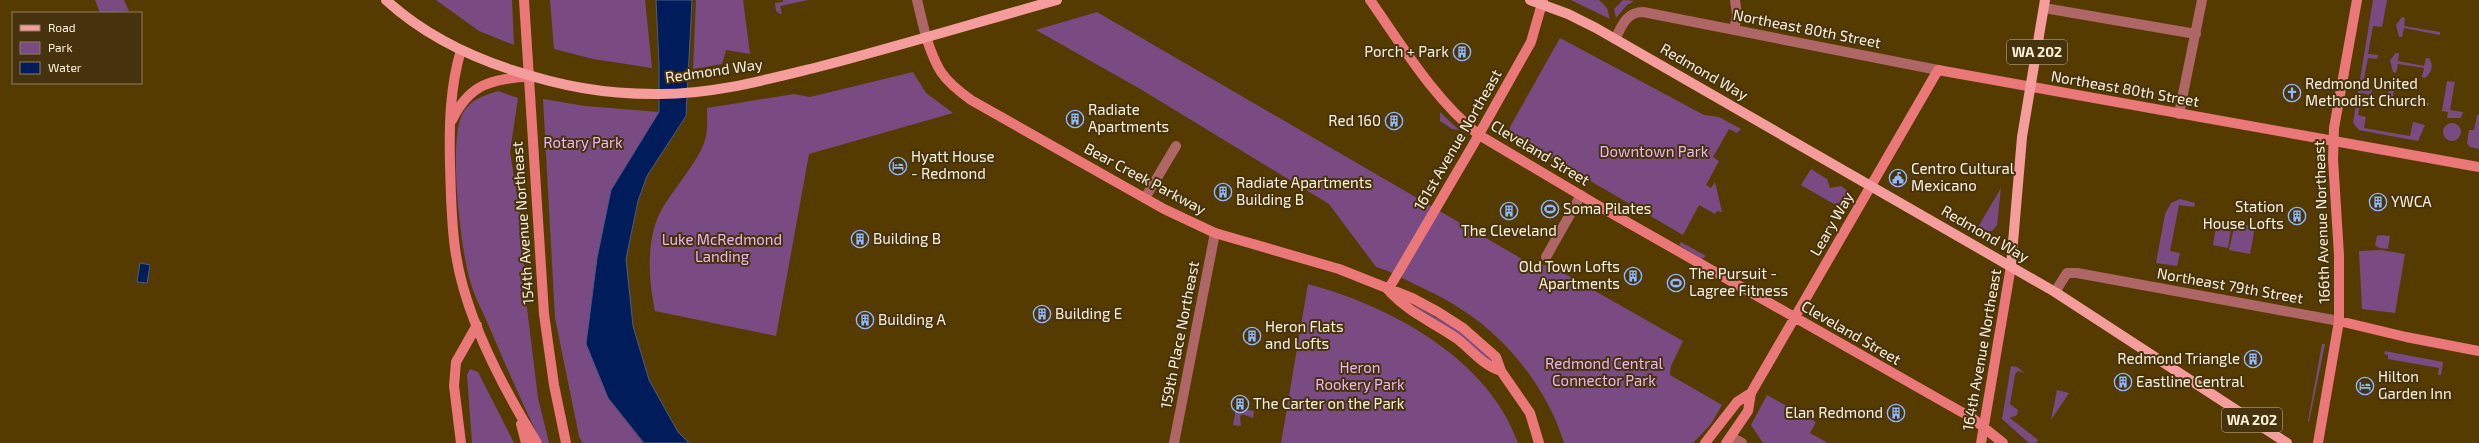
<svg xmlns="http://www.w3.org/2000/svg" width="2479" height="443" viewBox="0 0 2479 443" font-family="'Exo 2',sans-serif">
	<rect width="100%" height="100%" fill="#563b00"/>
	<!-- green -->
	<path fill="#794b82" d="M95,0H124L129,11L100,13Z
		M436,0H512L514,45L479,31Z
		M550,0H645L652,68L593,59L554,49Z
		M696,0H743L750,54L726,50L722,64L693,69Z
		M783,0H808L780,6L782,14H780L776,11L775,3L783,2Z
		M1571,0H1599L1607,8L1610,19Z
		M1623,0L1661,3L1634,1L1627,5L1616,18L1614,9Z
		M2373,0H2387L2382,27L2373,26L2368,54L2378,55L2377,59L2368,58L2362,88L2372,90L2371,95L2362,93L2358,115L2366,117L2364,128L2410,136L2413,122L2425,125L2418,141L2364,131L2359,130L2353,123Z
		M1097,12L1529,263L1551,266L1683,341L1671,366L1670,375L1722,405L1711,424L1693,443H1564C1548,391 1510,341 1464,311C1441,295 1413,284 1388,271L1376,267L1329,204L1142,90L1036,30Z
		M2402,17L2405,18L2404,26L2440,32V35L2404,28L2402,37H2399L2396,25Z
		M1560,38L1704,115L1719,117L1741,129L1737,133L1729,129L1713,157L1719,161L1706,185L1711,188L1715,182L1722,212L1717,211L1715,214L1699,205L1683,235L1510,134V127Z
		M2396,53H2399L2398,61L2424,66L2426,58H2429C2434,66 2432,72 2425,78L2422,77L2424,68L2398,64L2396,73L2393,72L2390,60Z
		M913,72L926,93L953,113L809,154L776,336L655,311C649,283 646,245 658,217C669,192 701,161 706,136C708,127 707,117 707,108L794,94L810,97Z
		M2456,75L2450,110L2463,112L2461,118H2447L2448,112L2442,111L2447,81L2455,82Z
		M2391,89H2394L2393,97L2429,103L2428,106L2392,99L2390,108H2388L2385,96Z
		M498,91L518,98L510,152L522,227L526,300L538,398L549,443H543L537,434C521,400 506,366 491,331C485,316 476,300 471,284C461,253 448,143 462,115C469,100 483,96 498,91Z
		M543,99L585,106L659,112L611,190L608,398L643,443H582L579,436L555,318Z
		M1440,112L1459,130L1452,129L1440,121Z
		M2477,115H2479V149L2470,147L2467,143L2469,130H2474Z
		M2443 132a9 9 0 1 1 18 0a9 9 0 1 1-18 0Z
		M1811,169L1827,179L1830,188L1841,186L1848,191C1849,199 1846,202 1839,207L1801,185Z
		M2001,188L1997,225L1992,231H1985L1978,227Z
		M2180,199L2195,203L2194,207L2179,205L2170,251L2180,253L2177,266L2156,263L2165,214L2171,203Z
		M2217,221L2232,223L2228,248L2213,245Z
		M2235,223L2255,227L2250,254L2229,250Z
		M2382,235L2390,236L2388,249L2379,248L2375,245L2377,236Z
		M1681,242L1706,256L1702,259L1679,245Z
		M2381,250L2405,254L2395,313L2362,309L2359,251Z
		M1308,284C1390,306 1488,358 1518,443H1281Z
		M1414,305L1457,329L1493,359L1492,363L1423,314Z
		M2322,344H2325L2309,422L2308,421Z
		M2385,351L2443,362L2441,375H2438L2439,368L2388,359V355L2384,354Z
		M2011,366L2017,367L2025,373L2018,371L2015,374L2010,404L2018,410L2017,415L2010,418L2038,440L2036,443H2029L2002,419Z
		M470,369L478,372L514,443H472L467,375Z
		M2057,390L2069,393L2051,420Z
		M1767,395L1816,422L1810,433L1828,443H1763L1751,425Z
		M1236,408L1254,411L1253,418L1242,414L1240,417L1241,426L1233,425Z"/>
	<!-- water -->
	<path fill="#001c5a" stroke="#4c5c81" d="M656,0H692L686,116L647,176L638,201L626,259L633,326L649,380L678,432L689,443H644L608,398L586,344L597,258L611,190L659,112V63Z
		M140,263L150,265L147,283L137,282Z"/>
	<g fill="none" stroke-linecap="round" stroke-linejoin="round">
		<!-- street -->
		<path stroke="#ae6666" stroke-width="10" d="M917,0L926,37
			M2044,8L2196,34
			M1734,30L1737,15L1735,0
			M1615,39C1622,26 1626,12 1643,12L1938,70
			M2179,114L2202,0
			M1145,198L1176,146
			M1546,257L1581,195
			M2055,292L2067,273H2077L2339,321
			M1731,437L1742,443
			M1174,443L1215,233"/>
		<!-- secondary -->
		<path stroke="#ea7879" stroke-width="10" d="M524,0L544,314L554,385L566,443
			M1370,0C1403,47 1434,99 1479,135L1597,205L1972,418L2003,443
			M926,37C937,70 942,79 971,100L1164,209L1215,233L1339,269L1412,298L1438,312L1463,328L1496,357L1501,371L1530,413L1539,443
			M461,50C450,87 449,125 450,164C451,194 451,225 456,255C466,319 503,388 537,443
			M452,120C471,81 493,80 532,76
			M1388,290L1473,145L1531,42L1543,0
			M1390,292C1411,314 1431,321 1456,338C1471,349 1482,365 1501,371
			M2339,321L2406,337L2479,351
			M521,424L526,443
			M461,443L454,386L456,362L477,325
			M1705,443L1737,402L1751,393
			M1726,443L1748,411L1751,393L1938,70L2479,167
			M1981,443L2011,266
			M2318,443L2339,321V255L2333,159L2334,128L2357,0"/>
		<!-- primary -->
		<path stroke="#f59d9c" stroke-width="10" d="M386,0C422,33 466,55 512,70C561,86 603,94 655,94C710,95 765,80 818,67C899,46 978,22 1057,0
			M1530,0L1568,14L1596,28L2055,292L2287,443
			M2011,266L2022,137L2045,0"/>
	</g>
	<!-- icons -->
	<defs>
		<symbol id="building-ring" viewBox="-11 -11 22 22"><circle r="9.5" fill="#46330d" stroke="#90b8fd" stroke-width="1.5"/><path d="M-4-6H4V6H1V3H-1V6H-4ZM-2.5-4.3h1.7v1.8h-1.7ZM.8-4.3h1.7v1.8H.8ZM-2.5-1h1.7V.8h-1.7ZM.8-1h1.7V.8H.8Z" fill="#90b8fd"/></symbol>
		<symbol id="church-ring" viewBox="-11 -11 22 22"><circle r="9.5" fill="#46330d" stroke="#90b8fd" stroke-width="1.5"/><path d="M-1.2-6h2.4v3.5h3.3v2.4h-3.3V6h-2.4V-.1h-3.3v-2.4h3.3Z" fill="#90b8fd"/></symbol>
		<symbol id="hotel-ring" viewBox="-11 -11 22 22"><circle r="9.5" fill="#46330d" stroke="#90b8fd" stroke-width="1.5"/><path d="M-6-4.5h1.5V1H6V5H4.5V3h-9V5H-6ZM-4 0a1.8 1.8 0 1 1 3.6 0ZM.5 0V-2.5h3Q6-2.5 6 0Z" fill="#90b8fd"/></symbol>
		<symbol id="civic-ring" viewBox="-11 -11 22 22"><circle r="9.5" fill="#46330d" stroke="#90b8fd" stroke-width="1.5"/><path d="M-.6-6.5H3V-4.5H.6V-3L4-1V1h2V6H-6V1h2V-1L-.6-3ZM-1.2 2.5V6h2.4V2.5Z" fill="#90b8fd"/></symbol>
		<symbol id="stadium-ring" viewBox="-11 -11 22 22"><circle r="9.5" fill="#46330d" stroke="#90b8fd" stroke-width="1.5"/><path d="M0-5a6.5 5 0 1 0 0 10a6.5 5 0 1 0 0-10ZM-3.5-1.8h7v3.6h-7Z" fill="#90b8fd"/></symbol>
	</defs>
	<g fill-rule="evenodd">
		<use href="#building-ring" x="1452" y="42" width="20" height="20"/>
		<use href="#church-ring" x="2282" y="83" width="20" height="20"/>
		<use href="#building-ring" x="1065" y="109" width="20" height="20"/>
		<use href="#building-ring" x="1384" y="111" width="20" height="20"/>
		<use href="#hotel-ring" x="888" y="156" width="20" height="20"/>
		<use href="#civic-ring" x="1888" y="168" width="20" height="20"/>
		<use href="#building-ring" x="1213" y="182" width="20" height="20"/>
		<use href="#building-ring" x="2368" y="192" width="20" height="20"/>
		<use href="#stadium-ring" x="1540" y="199" width="20" height="20"/>
		<use href="#building-ring" x="1499" y="201" width="20" height="20"/>
		<use href="#building-ring" x="2287" y="206" width="20" height="20"/>
		<use href="#building-ring" x="850" y="229" width="20" height="20"/>
		<use href="#building-ring" x="1623" y="266" width="20" height="20"/>
		<use href="#stadium-ring" x="1666" y="273" width="20" height="20"/>
		<use href="#building-ring" x="1032" y="304" width="20" height="20"/>
		<use href="#building-ring" x="855" y="310" width="20" height="20"/>
		<use href="#building-ring" x="1242" y="326" width="20" height="20"/>
		<use href="#building-ring" x="2243" y="349" width="20" height="20"/>
		<use href="#building-ring" x="2113" y="372" width="20" height="20"/>
		<use href="#hotel-ring" x="2355" y="376" width="20" height="20"/>
		<use href="#building-ring" x="1230" y="394" width="20" height="20"/>
		<use href="#building-ring" x="1886" y="403" width="20" height="20"/>
	</g>
	<g text-anchor="middle" stroke-width="4" stroke-linejoin="round" paint-order="stroke">
		<!-- shield labels -->
		<g fill="#46330d" stroke="#c6b89e" stroke-width="1">
			<rect x="2007" y="40" width="60" height="24" rx="3"/>
			<rect x="2222" y="408" width="60" height="24" rx="3"/>
		</g>
		<g font-size="14" font-weight="bold" fill="#fdf1dc">
			<text x="2037" y="57">WA 202</text>
			<text x="2252" y="425">WA 202</text>
		</g>
		<!-- street labels -->
		<g font-size="15" fill="#fdf1dc" stroke="#46330d">
			<text transform="translate(1807 29) rotate(11)" y="5">Northeast 80th Street</text>
			<text transform="translate(714 71) rotate(-8)" y="5">Redmond Way</text>
			<text transform="translate(1704 72) rotate(30)" y="5">Redmond Way</text>
			<text transform="translate(2125 89) rotate(10)" y="5">Northeast 80th Street</text>
			<text transform="translate(1458 140) rotate(-60)" y="5">161st Avenue Northeast</text>
			<text transform="translate(1540 153) rotate(31)" y="5">Cleveland Street</text>
			<text transform="translate(1145 179) rotate(28)" y="5">Bear Creek Parkway</text>
			<text transform="translate(2322 222) rotate(-92)" y="5">166th Avenue Northeast</text>
			<text transform="translate(523 223) rotate(-94)" y="5">154th Avenue Northeast</text>
			<text transform="translate(1832 224) rotate(-60)" y="5">Leary Way</text>
			<text transform="translate(1985 234) rotate(30)" y="5">Redmond Way</text>
			<text transform="translate(2230 286) rotate(10)" y="5">Northeast 79th Street</text>
			<text transform="translate(1851 333) rotate(30)" y="5">Cleveland Street</text>
			<text transform="translate(1180 335) rotate(-79)" y="5">159th Place Northeast</text>
			<text transform="translate(1982 350) rotate(-80)" y="5">164th Avenue Northeast</text>
		</g>
		<!-- poi labels -->
		<g font-size="15" fill="#fdf1dc" stroke="#46330d" text-anchor="start">
			<text x="1449" y="57" text-anchor="end">Porch + Park</text>
			<text x="2305" y="89">Redmond United<tspan x="2305" dy="17">Methodist Church</tspan></text>
			<text x="1088" y="115">Radiate<tspan x="1088" dy="17">Apartments</tspan></text>
			<text x="1381" y="126" text-anchor="end">Red 160</text>
			<text x="911" y="162">Hyatt House<tspan x="911" dy="17">- Redmond</tspan></text>
			<text x="1911" y="174">Centro Cultural<tspan x="1911" dy="17">Mexicano</tspan></text>
			<text x="1236" y="188">Radiate Apartments<tspan x="1236" dy="17">Building B</tspan></text>
			<text x="2391" y="207">YWCA</text>
			<text x="2284" y="212" text-anchor="end">Station<tspan x="2284" dy="17">House Lofts</tspan></text>
			<text x="1563" y="214">Soma Pilates</text>
			<text x="1509" y="236" text-anchor="middle">The Cleveland</text>
			<text x="873" y="244">Building B</text>
			<text x="1620" y="272" text-anchor="end">Old Town Lofts<tspan x="1620" dy="17">Apartments</tspan></text>
			<text x="1689" y="279">The Pursuit -<tspan x="1689" dy="17">Lagree Fitness</tspan></text>
			<text x="1055" y="319">Building E</text>
			<text x="878" y="325">Building A</text>
			<text x="1265" y="332">Heron Flats<tspan x="1265" dy="17">and Lofts</tspan></text>
			<text x="2240" y="364" text-anchor="end">Redmond Triangle</text>
			<text x="2378" y="382">Hilton<tspan x="2378" dy="17">Garden Inn</tspan></text>
			<text x="2136" y="387">Eastline Central</text>
			<text x="1253" y="409">The Carter on the Park</text>
			<text x="1883" y="418" text-anchor="end">Elan Redmond</text>
		</g>
		<!-- park labels -->
		<g font-size="15" fill="#ebb5f6" stroke="#46330d">
			<text x="583" y="148">Rotary Park</text>
			<text x="1654" y="157">Downtown Park</text>
			<text x="722" y="245">Luke McRedmond<tspan x="722" dy="17">Landing</tspan></text>
			<text x="1604" y="369">Redmond Central<tspan x="1604" dy="17">Connector Park</tspan></text>
			<text x="1360" y="373">Heron<tspan x="1360" dy="17">Rookery Park</tspan></text>
		</g>
	</g>
	<!-- legend -->
	<rect x="12" y="12" width="130" height="72" fill="#46330d" stroke="#8f7f60"/>
	<rect x="20" y="25" width="20" height="6" fill="#f59d9c" stroke="#8f7f60"/>
	<text x="48" y="32" font-size="12" fill="#fdf1dc">Road</text>
	<rect x="20" y="42" width="20" height="12" fill="#794b82" stroke="#8f7f60"/>
	<text x="48" y="52" font-size="12" fill="#fdf1dc">Park</text>
	<rect x="20" y="62" width="20" height="12" fill="#001c5a" stroke="#8f7f60"/>
	<text x="48" y="72" font-size="12" fill="#fdf1dc">Water</text>
</svg>
